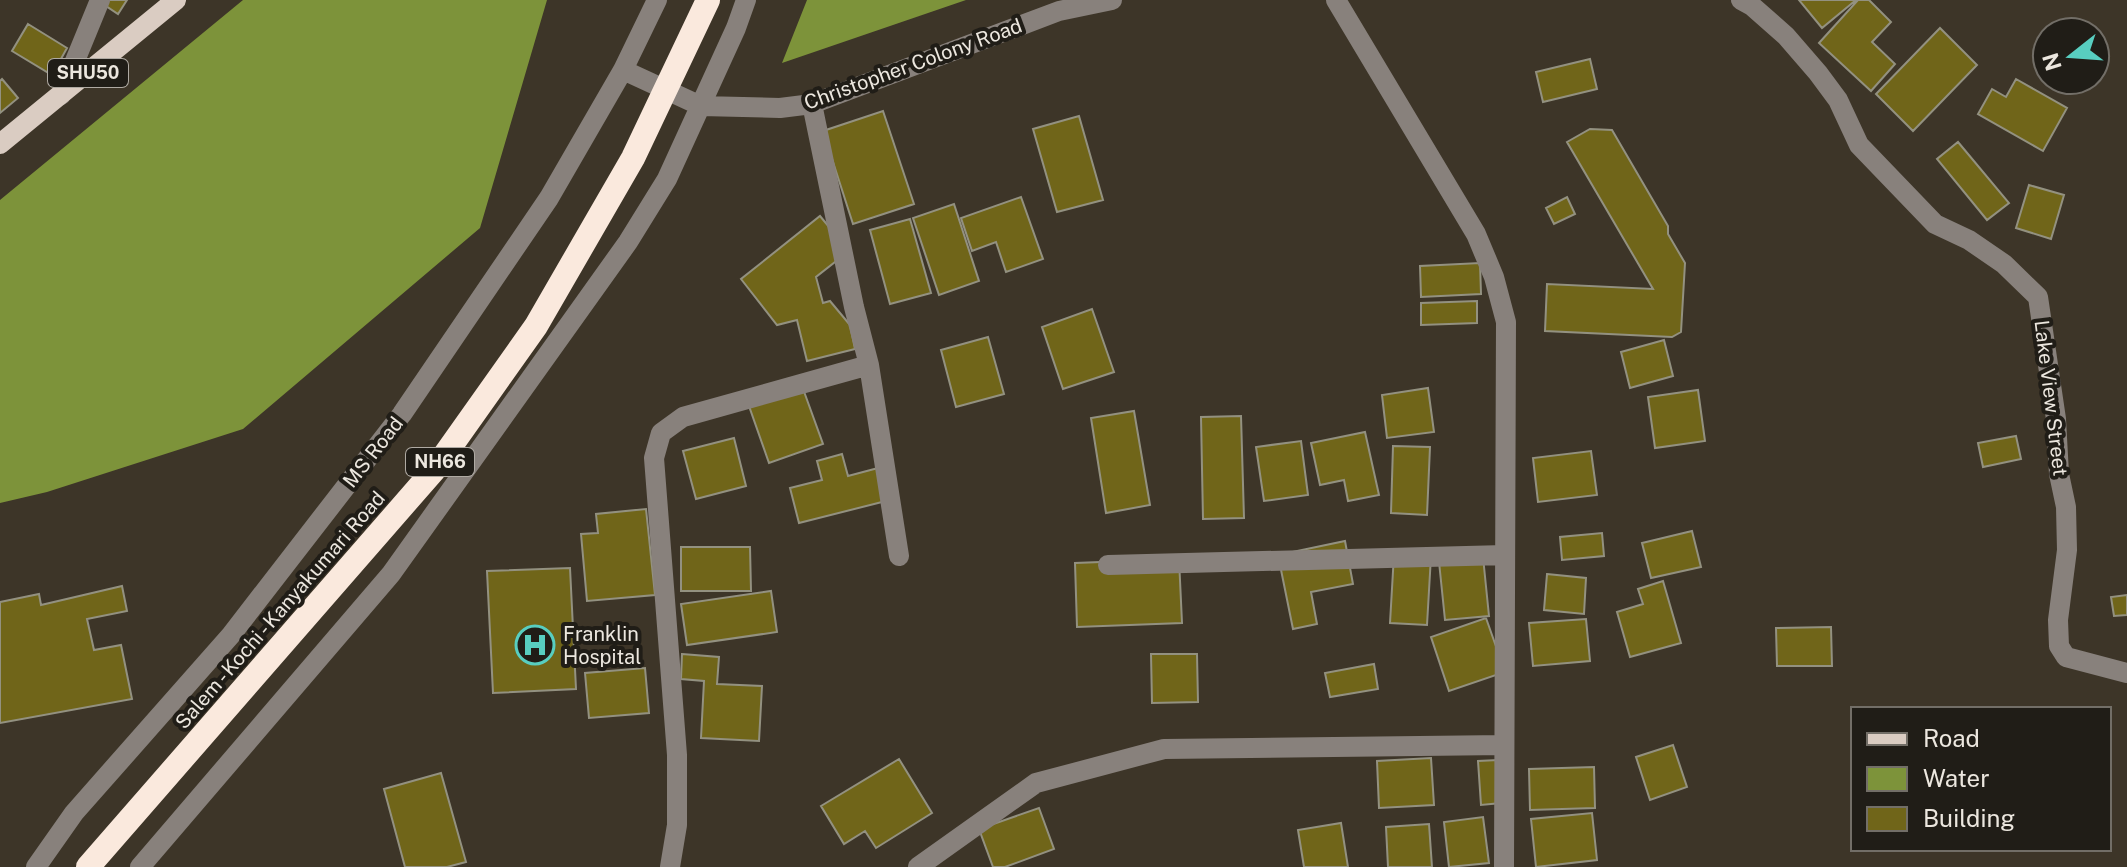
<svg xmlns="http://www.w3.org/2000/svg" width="2127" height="867" viewBox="0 0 2127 867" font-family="'Public Sans',sans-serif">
	<rect width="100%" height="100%" fill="#3d3528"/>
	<!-- water -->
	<path fill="#7d933a" d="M243,0H547L480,228L243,429L47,492L0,503V200Z
		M807,0H966L782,63Z"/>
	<!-- building -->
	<path fill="#706519" stroke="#939180" stroke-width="2" d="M97,0H127L118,14Z
		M1799,0H1856L1822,28Z
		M1858,0H1869L1891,22L1872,42L1895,64L1871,91L1819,43Z
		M28,24L67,48L52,75L12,51Z
		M1940,28L1977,65L1913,131L1876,94Z
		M1590,59L1597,89L1543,102L1536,72Z
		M2,79L18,98L0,113V81Z
		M2016,79L2067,108L2043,151L1978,114L1992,89L2006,97Z
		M883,111L914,204L853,224L823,131Z
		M1079,116L1103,200L1057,212L1033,129Z
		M1590,129L1612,130L1668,226V234L1685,263L1681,332L1672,337L1545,331L1547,284L1653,289L1567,142Z
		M1958,142L2009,203L1987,220L1937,159Z
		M2029,185L2064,195L2051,239L2016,228Z
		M1021,197L1043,259L1006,272L996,242L972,251L961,218Z
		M1567,197L1575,214L1554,224L1546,208Z
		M954,204L979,281L939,295L913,218Z
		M820,216L849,251L816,277L823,303L830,301L850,325L855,349L807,361L797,320L777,325L741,279Z
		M910,219L931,293L890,304L870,230Z
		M1480,263L1481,294L1421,297L1420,266Z
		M1477,301V323L1421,325V303Z
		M1092,309L1114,372L1063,389L1042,327Z
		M988,337L1004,394L956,407L941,350Z
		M1664,340L1673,376L1630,388L1621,352Z
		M802,386L823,444L769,463L749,406Z
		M1428,388L1434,432L1387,438L1382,395Z
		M1698,390L1705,441L1655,448L1648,397Z
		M1134,411L1150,505L1106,513L1091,418Z
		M1241,416L1244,518L1203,519L1201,417Z
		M1365,432L1379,495L1348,501L1344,480L1320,485L1311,443Z
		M2016,436L2021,459L1983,467L1978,443Z
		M734,438L746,486L696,499L683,451Z
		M1301,441L1308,495L1264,501L1256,447Z
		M1393,446L1430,447L1427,515L1391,513Z
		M1591,451L1597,495L1538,502L1533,458Z
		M842,454L848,476L878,468L886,501L799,523L790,488L822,480L817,461Z
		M646,509L655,595L587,601L581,534L598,533L596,514Z
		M1692,531L1701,567L1651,578L1642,543Z
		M1602,533L1604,556L1562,560L1560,537Z
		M1345,541L1353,584L1311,592L1317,624L1293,629L1278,555Z
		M681,547H750L751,591H681Z
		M1482,547L1489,616L1445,620L1438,552Z
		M1394,554L1431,556L1427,625L1390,623Z
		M1179,559L1182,623L1077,627L1075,563Z
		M570,568L576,689L493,693L487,571Z
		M1547,574L1586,578L1584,614L1544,610Z
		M1663,581L1681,643L1630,657L1617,612L1643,604L1638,589Z
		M122,586L127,611L87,619L94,650L121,645L132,699L0,723V602L39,594L41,605Z
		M771,591L777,632L687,645L681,604Z
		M2127,595V615L2114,616L2111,597Z
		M1486,618L1505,672L1449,691L1431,637Z
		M1586,619L1590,661L1533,666L1529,623Z
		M1831,627L1832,666H1777L1776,628Z
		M682,654L719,657L717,684L762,686L759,741L701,738L704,681L681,679Z
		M1151,654H1197L1198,702L1152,703Z
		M1374,664L1378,689L1330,697L1325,673Z
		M645,668L649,713L589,718L585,673Z
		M1673,745L1687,787L1650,800L1636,757Z
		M1431,758L1434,805L1379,808L1377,761Z
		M899,759L932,813L876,848L865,831L844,844L821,806Z
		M1498,760L1501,803L1481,805L1478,761Z
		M1594,767L1595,808L1530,810L1529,769Z
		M441,773L466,862L447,867H405L384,789Z
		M1039,808L1054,849L1005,867H993L979,829Z
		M1592,813L1597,860L1536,867L1531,819Z
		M1483,817L1489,863L1449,867L1444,822Z
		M1341,823L1348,867H1304L1298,830Z
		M1429,824L1432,867H1388L1386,827Z"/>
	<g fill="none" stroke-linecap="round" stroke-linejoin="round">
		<!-- minor -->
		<path stroke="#88817c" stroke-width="20" d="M1336,0L1476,234L1494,277L1506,322L1504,867
			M1741,0L1752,6L1786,36L1818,73L1838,100L1859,145L1935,224L1969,240L2004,264L2038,297L2056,419L2059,474L2066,507L2067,550L2058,620L2059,646L2066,657L2127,673
			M623,70L701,106L780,108L812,104L1059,11L1112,0
			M61,95L100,0
			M812,104L854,307L869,365L899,556
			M1108,565L1505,555
			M36,867L74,813L231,635L402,414L549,198L623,70L657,0
			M140,867L391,574L628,242L667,179L736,28L746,0
			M670,867L677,825V755L654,458L661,433L683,417L869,365
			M918,867L1036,783L1164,749L1504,745"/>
		<!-- major -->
		<path stroke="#daccc2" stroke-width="20" d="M0,144L176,0"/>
		<!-- highway-bridge -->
		<path stroke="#fae9dd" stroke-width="24" d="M88,867L434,470L536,326L633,158L708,0"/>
	</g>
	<!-- icons -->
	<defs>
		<symbol id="hospital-ring" viewBox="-11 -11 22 22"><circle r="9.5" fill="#201d17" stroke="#58cec0" stroke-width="1.5"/><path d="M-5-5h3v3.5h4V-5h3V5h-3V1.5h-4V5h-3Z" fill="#58cec0"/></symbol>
	</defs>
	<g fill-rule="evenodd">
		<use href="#hospital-ring" x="513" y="623" width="44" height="44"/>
	</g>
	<g text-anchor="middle" stroke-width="8" stroke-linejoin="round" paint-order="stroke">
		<!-- shield labels -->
		<g fill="#201d17" stroke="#afaaa3" stroke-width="2">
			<rect x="48" y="59" width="80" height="28" rx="6"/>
			<rect x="406" y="448" width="68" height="28" rx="6"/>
		</g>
		<g font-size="18" font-weight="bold" fill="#ece7df">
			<text x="88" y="79">SHU50</text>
			<text x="440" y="468">NH66</text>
		</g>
		<!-- street labels -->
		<g font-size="20" fill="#ece7df" stroke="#201d17">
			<text transform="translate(913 64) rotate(-20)" y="7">Christopher Colony Road</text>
			<text transform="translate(2051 398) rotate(83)" y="7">Lake View Street</text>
			<text transform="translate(373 452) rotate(-52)" y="7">MS Road</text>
			<text transform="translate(280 610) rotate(-49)" y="7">Salem - Kochi - Kanyakumari Road</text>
		</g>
		<!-- poi labels -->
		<g font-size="20" fill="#ece7df" stroke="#201d17" text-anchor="start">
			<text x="563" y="641">Franklin<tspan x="563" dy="23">Hospital</tspan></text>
		</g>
	</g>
	<!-- legend -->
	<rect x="1851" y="707" width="260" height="144" fill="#201d17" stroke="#726e67" stroke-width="2"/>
	<rect x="1867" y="733" width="40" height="12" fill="#daccc2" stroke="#726e67" stroke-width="2"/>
	<text x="1923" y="747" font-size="24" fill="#ece7df">Road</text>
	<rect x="1867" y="767" width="40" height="24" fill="#7d933a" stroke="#726e67" stroke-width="2"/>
	<text x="1923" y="787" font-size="24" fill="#ece7df">Water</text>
	<rect x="1867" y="807" width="40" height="24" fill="#706519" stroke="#726e67" stroke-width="2"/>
	<text x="1923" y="827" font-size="24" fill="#ece7df">Building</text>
	<!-- north arrow -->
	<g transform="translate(2071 56) rotate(253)"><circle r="38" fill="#201d17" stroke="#726e67" stroke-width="2"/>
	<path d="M0-6L14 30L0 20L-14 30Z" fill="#58cec0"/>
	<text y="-12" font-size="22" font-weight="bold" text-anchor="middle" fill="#ece7df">N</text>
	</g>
</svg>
